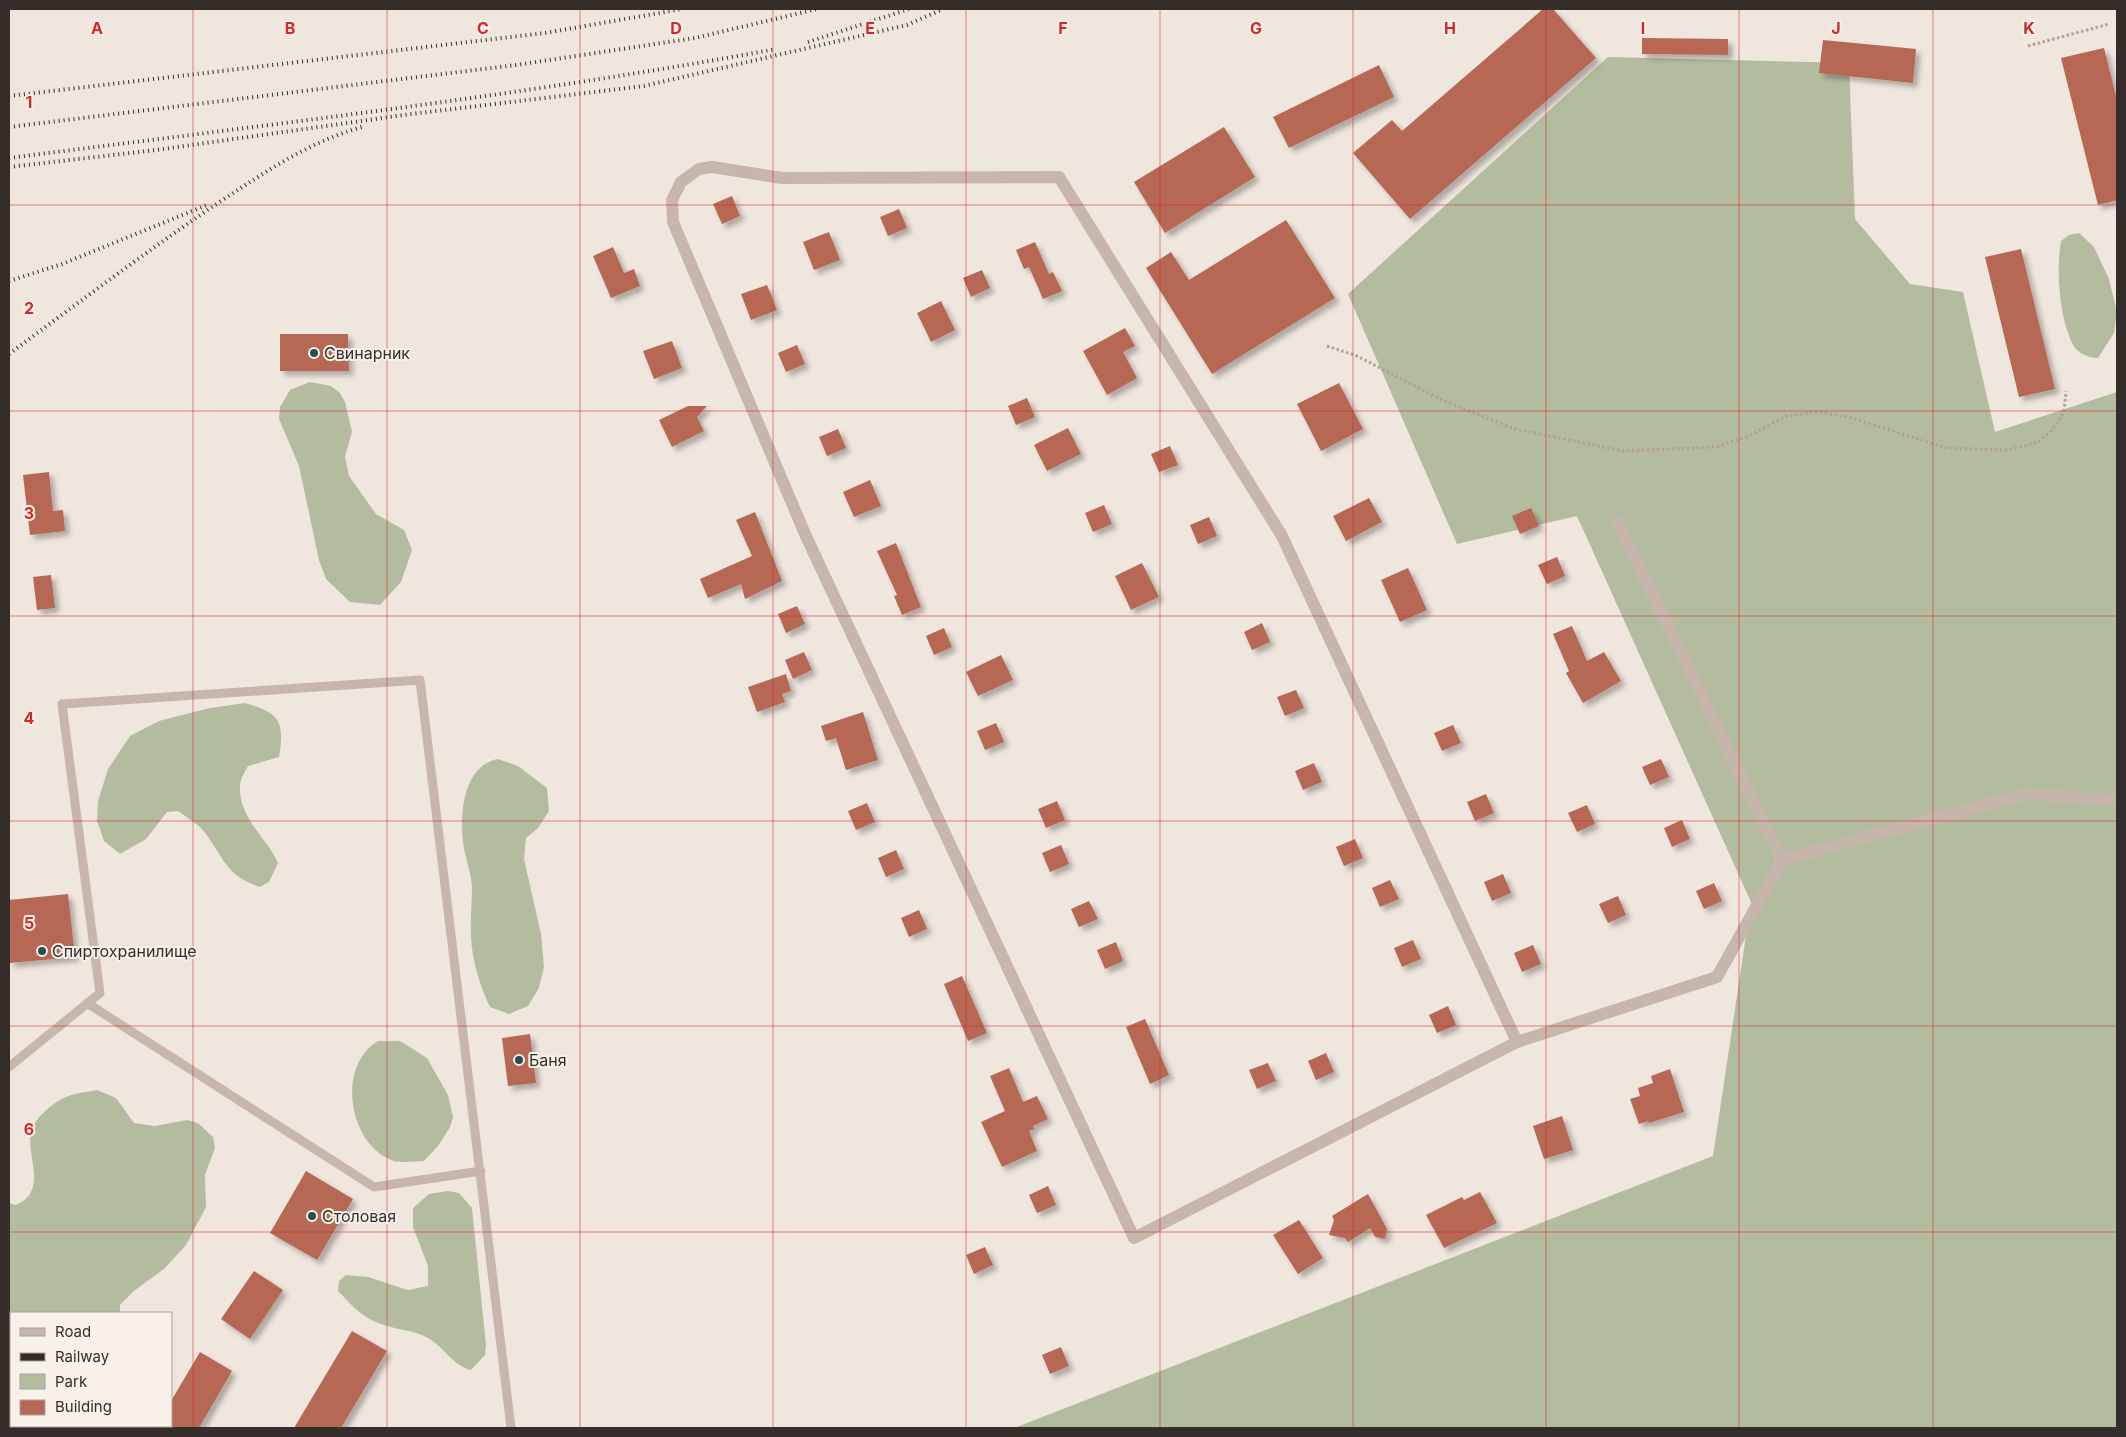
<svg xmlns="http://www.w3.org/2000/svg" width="2126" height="1437" viewBox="0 0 2126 1437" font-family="Inter,sans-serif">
	<defs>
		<filter id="shadow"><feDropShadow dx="4.5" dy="4.5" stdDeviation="2.5" flood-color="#0004"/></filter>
	</defs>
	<rect width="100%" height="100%" fill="#efe6de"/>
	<!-- green -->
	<path fill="#b4bca0" d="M1608,57L1849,63L1855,219L1910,284L1963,292L1995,432L2117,392V1428H1014L1713,1156L1751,902L1577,516L1457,544L1348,294Z
		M2079,233L2094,247L2109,279L2117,312L2114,333L2098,358C2088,358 2076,352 2072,343C2059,315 2056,271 2061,241L2069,235Z
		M310,382L331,386L340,393L345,402L352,432L345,457L349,476L376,514L404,530L412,550L401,582L380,605L350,602L326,579L319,560L299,466L279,419L280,407L290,390Z
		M245,703C280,713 285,721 279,757L248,766C245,772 239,781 240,788C240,820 266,836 278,863L269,882L260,887C225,875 225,859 205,833C199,824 186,817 178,811L167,812L146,839L120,854L104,841L97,821L98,801L108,769L130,736L159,721L210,708Z
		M498,759L518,766L547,788L549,811L538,828L526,838L524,859L541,934L544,967L539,988L528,1006L509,1014L490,1007C480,986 472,960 471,937C470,920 472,904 472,887C471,872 465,857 463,842C460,812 463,766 498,759Z
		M378,1041H400L427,1058L448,1095L453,1117L450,1127L438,1146L424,1161C415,1161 403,1163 394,1161C390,1160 386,1157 383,1156C347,1133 339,1064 378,1041Z
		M97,1090L116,1098L134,1123L155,1126L187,1120L198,1123L213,1137L215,1148L205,1175L206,1207L186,1245L164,1269L135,1290L120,1305V1313H11V1359L9,1356V1203L15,1205C49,1192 26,1157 31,1132C34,1118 54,1102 66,1097C75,1093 87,1092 97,1090Z
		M448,1191L459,1193L472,1208L486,1345L485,1355L471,1370C453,1366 444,1347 428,1338C412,1329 393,1330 376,1322C360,1316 350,1303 338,1291L339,1281L346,1275L368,1277L408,1290L428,1286V1266L413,1227V1208L429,1194Z
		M11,1417V1426H125L124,1428H10Z"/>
	<!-- building -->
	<path fill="#b76854" filter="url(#shadow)" d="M1543,9H1553L1596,58L1410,219L1353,153L1392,120L1402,131Z
		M1642,38L1728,39V55L1642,54Z
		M1823,40L1916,49L1913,83L1819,73Z
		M2104,48L2117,100V200L2098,205L2061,58Z
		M1379,65L1394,97L1289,148L1273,117Z
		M1224,127L1255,177L1165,233L1134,182Z
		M732,196L740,216L722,224L713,204Z
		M899,209L907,228L888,236L880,217Z
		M1286,220L1335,298L1212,374L1146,268L1171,252L1189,280Z
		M829,232L840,260L814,270L803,242Z
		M1035,242L1049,274L1053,272L1062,291L1043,299L1029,267L1024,269L1016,250Z
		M613,247L624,273L634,269L640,286L611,298L593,256Z
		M2021,249L2055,389L2019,397L1985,257Z
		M982,270L990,288L971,297L963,278Z
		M767,285L777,310L751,320L741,294Z
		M941,301L955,330L931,342L917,313Z
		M1125,328L1135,346L1123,352L1137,378L1107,395L1083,351Z
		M280,334H348L349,371H280Z
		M672,341L682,368L654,379L643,351Z
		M797,345L805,364L786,372L778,353Z
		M1339,383L1363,429L1321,451L1297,404Z
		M1027,398L1035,417L1016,425L1008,406Z
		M688,406H707L697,417L704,431L672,447L659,420Z
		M1068,428L1081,454L1047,471L1034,445Z
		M838,429L846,448L827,456L819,437Z
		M1170,446L1178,465L1159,472L1151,454Z
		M49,472L53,511L63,510L65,531L30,535L23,475Z
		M870,480L881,506L854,517L843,492Z
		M1369,498L1382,522L1346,541L1333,516Z
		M1104,505L1112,524L1093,532L1085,513Z
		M1531,508L1539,526L1520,534L1512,516Z
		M755,512L782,581L745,599L741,584L708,598L700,579L752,556L736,520Z
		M1209,517L1217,536L1198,544L1190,525Z
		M896,543L921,607L902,615L894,596L897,595L877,551Z
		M1557,557L1565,576L1547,584L1538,565Z
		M1142,563L1159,597L1131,610L1115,576Z
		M1408,568L1427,610L1400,622L1381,580Z
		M51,575L55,608L37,610L33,577Z
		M797,606L805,624L786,633L778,614Z
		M1262,623L1270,642L1252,650L1244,632Z
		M1572,626L1587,661L1604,652L1621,681L1583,703L1566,673L1569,671L1553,634Z
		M944,628L952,647L934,655L926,636Z
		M804,652L812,670L793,679L785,660Z
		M1001,655L1013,680L978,696L966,672Z
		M786,674L791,691L782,694L785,702L757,712L748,687Z
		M1296,690L1304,708L1285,716L1277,697Z
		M863,712L878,760L846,770L836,738L826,741L821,726Z
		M996,723L1004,742L985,750L977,731Z
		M1453,725L1461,743L1442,751L1434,733Z
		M1661,759L1669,777L1650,785L1642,767Z
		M1314,763L1322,782L1303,790L1295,771Z
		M1486,794L1494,813L1475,821L1467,802Z
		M1057,801L1065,820L1046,828L1038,809Z
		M867,803L875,822L856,830L848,811Z
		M1587,805L1595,824L1577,832L1568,813Z
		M1682,820L1690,839L1672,847L1664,828Z
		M1355,839L1363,858L1344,866L1336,847Z
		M1061,845L1069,864L1050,872L1042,853Z
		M896,850L904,869L886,877L878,858Z
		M1503,874L1511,893L1492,901L1484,882Z
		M1390,880L1399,899L1380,907L1372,888Z
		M1714,883L1722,901L1704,909L1696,891Z
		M68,894L75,957L10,963L9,900Z
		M1618,896L1626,915L1608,923L1599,904Z
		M1089,901L1098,919L1079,927L1071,909Z
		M919,910L927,929L909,937L901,918Z
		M1413,940L1421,959L1402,967L1394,948Z
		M1116,942L1123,961L1105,969L1097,950Z
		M1533,945L1541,964L1522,972L1514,953Z
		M962,976L987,1033L968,1041L944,984Z
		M1448,1006L1456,1025L1437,1033L1429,1015Z
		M1145,1019L1169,1075L1150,1084L1126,1027Z
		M530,1034L536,1083L508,1086L502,1038Z
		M1326,1053L1334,1072L1316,1080L1308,1061Z
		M1268,1063L1276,1081L1257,1089L1249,1070Z
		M1009,1068L1023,1102L1037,1096L1048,1119L1033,1126L1034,1129L1029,1131L1037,1151L1002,1167L981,1122L1005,1111L990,1076Z
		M1670,1069L1684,1112L1649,1123L1648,1121L1639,1124L1630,1099L1640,1096L1638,1088L1653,1083L1651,1076Z
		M1562,1116L1573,1150L1544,1159L1533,1126Z
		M306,1171L353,1199L317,1260L270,1233Z
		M1048,1186L1056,1205L1037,1213L1029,1195Z
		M1480,1192L1497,1223L1444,1248L1426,1215L1462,1197L1464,1200Z
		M1368,1194L1387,1229L1385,1239L1375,1237L1370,1228L1348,1242L1345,1238L1329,1235L1334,1220L1332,1216Z
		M1299,1220L1323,1258L1298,1274L1273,1235Z
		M985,1247L993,1265L974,1274L966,1255Z
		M254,1271L283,1290L250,1339L221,1319Z
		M352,1331L387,1351L341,1428H294Z
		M1061,1347L1069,1366L1050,1374L1042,1355Z
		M200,1352L232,1371L199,1428H171V1401Z"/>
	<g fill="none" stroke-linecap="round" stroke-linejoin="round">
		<!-- path -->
		<path stroke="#b1a196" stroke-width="3" stroke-dasharray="2.5 2.5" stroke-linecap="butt" d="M2028,46L2109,24
			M1327,346L1357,356L1444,401L1515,429L1623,451L1716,447L1746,437L1787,416L1817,412L1848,417L1947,448L2008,450L2038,442L2053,429L2064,412L2066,391"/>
		<!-- lane -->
		<path stroke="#c6b6ab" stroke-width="9" d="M87,1003L374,1187L481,1171
			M9,1067L100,993L62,704L420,680L511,1428"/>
		<!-- street -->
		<path stroke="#c6b6ab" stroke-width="12" d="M1617,522L1782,860
			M1517,1042L1134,1238L805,534L673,222L672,200L681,182L699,169L712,167L782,178L1059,177L1282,536L1517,1042L1717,977L1782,860L2025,794L2117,800"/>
		<!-- rail -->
		<path stroke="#352d29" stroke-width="4" stroke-dasharray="1 4" stroke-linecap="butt" d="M808,42L909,9
			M9,96L545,33L682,9
			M9,127L516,65L695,38L817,9
			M9,158C265,125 522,96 776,49
			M9,167L156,150L411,114L644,86L907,25L943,9
			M9,281L62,264L207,205
			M9,354C78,303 147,251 218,203C267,171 308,142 365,126"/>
	</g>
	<!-- grid -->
	<path fill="none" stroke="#d62828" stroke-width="1" stroke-opacity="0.55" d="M193,9V1428M387,9V1428M580,9V1428M773,9V1428M966,9V1428M1160,9V1428M1353,9V1428M1546,9V1428M1739,9V1428M1933,9V1428M9,205H2117M9,411H2117M9,616H2117M9,821H2117M9,1026H2117M9,1232H2117"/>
	<!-- markers -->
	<g fill="#245051" stroke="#f7f1ea" stroke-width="2">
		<circle cx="314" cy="353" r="5"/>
		<circle cx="42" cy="951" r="5"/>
		<circle cx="519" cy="1060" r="5"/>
		<circle cx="312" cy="1216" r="5"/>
	</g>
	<g text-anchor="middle" stroke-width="4" stroke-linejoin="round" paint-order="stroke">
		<!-- poi labels -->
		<g font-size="16" fill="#352d29" stroke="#f7f1ea" text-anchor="start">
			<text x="324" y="359">Свинарник</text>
			<text x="52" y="957">Спиртохранилище</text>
			<text x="529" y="1066">Баня</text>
			<text x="322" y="1222">Столовая</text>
		</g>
	</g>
	<g font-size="16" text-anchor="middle" font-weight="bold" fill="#d62828" stroke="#f7f1ea" stroke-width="4" stroke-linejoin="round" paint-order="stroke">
		<text x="97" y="34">A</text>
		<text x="290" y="34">B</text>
		<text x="483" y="34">C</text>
		<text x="676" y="34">D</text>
		<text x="870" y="34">E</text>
		<text x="1063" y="34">F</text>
		<text x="1256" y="34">G</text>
		<text x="1450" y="34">H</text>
		<text x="1643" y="34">I</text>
		<text x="1836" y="34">J</text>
		<text x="2029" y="34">K</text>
		<text x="29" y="108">1</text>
		<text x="29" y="314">2</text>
		<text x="29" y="519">3</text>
		<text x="29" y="724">4</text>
		<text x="29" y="929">5</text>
		<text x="29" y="1135">6</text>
	</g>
	<!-- border -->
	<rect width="2126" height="1437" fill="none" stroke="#352d29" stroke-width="20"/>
	<!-- legend -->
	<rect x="10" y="1312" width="162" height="115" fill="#f7f1ea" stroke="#a9a39d"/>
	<rect x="20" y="1328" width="25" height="8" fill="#c6b6ab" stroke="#a9a39d"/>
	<text x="55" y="1337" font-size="15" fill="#352d29">Road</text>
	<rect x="20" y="1353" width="25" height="8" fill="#352d29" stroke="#a9a39d"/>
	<text x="55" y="1362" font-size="15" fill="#352d29">Railway</text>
	<rect x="20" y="1374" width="25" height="15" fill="#b4bca0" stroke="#a9a39d"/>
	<text x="55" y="1387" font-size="15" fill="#352d29">Park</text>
	<rect x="20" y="1400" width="25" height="15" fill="#b76854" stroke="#a9a39d"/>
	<text x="55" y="1412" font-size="15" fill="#352d29">Building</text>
</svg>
